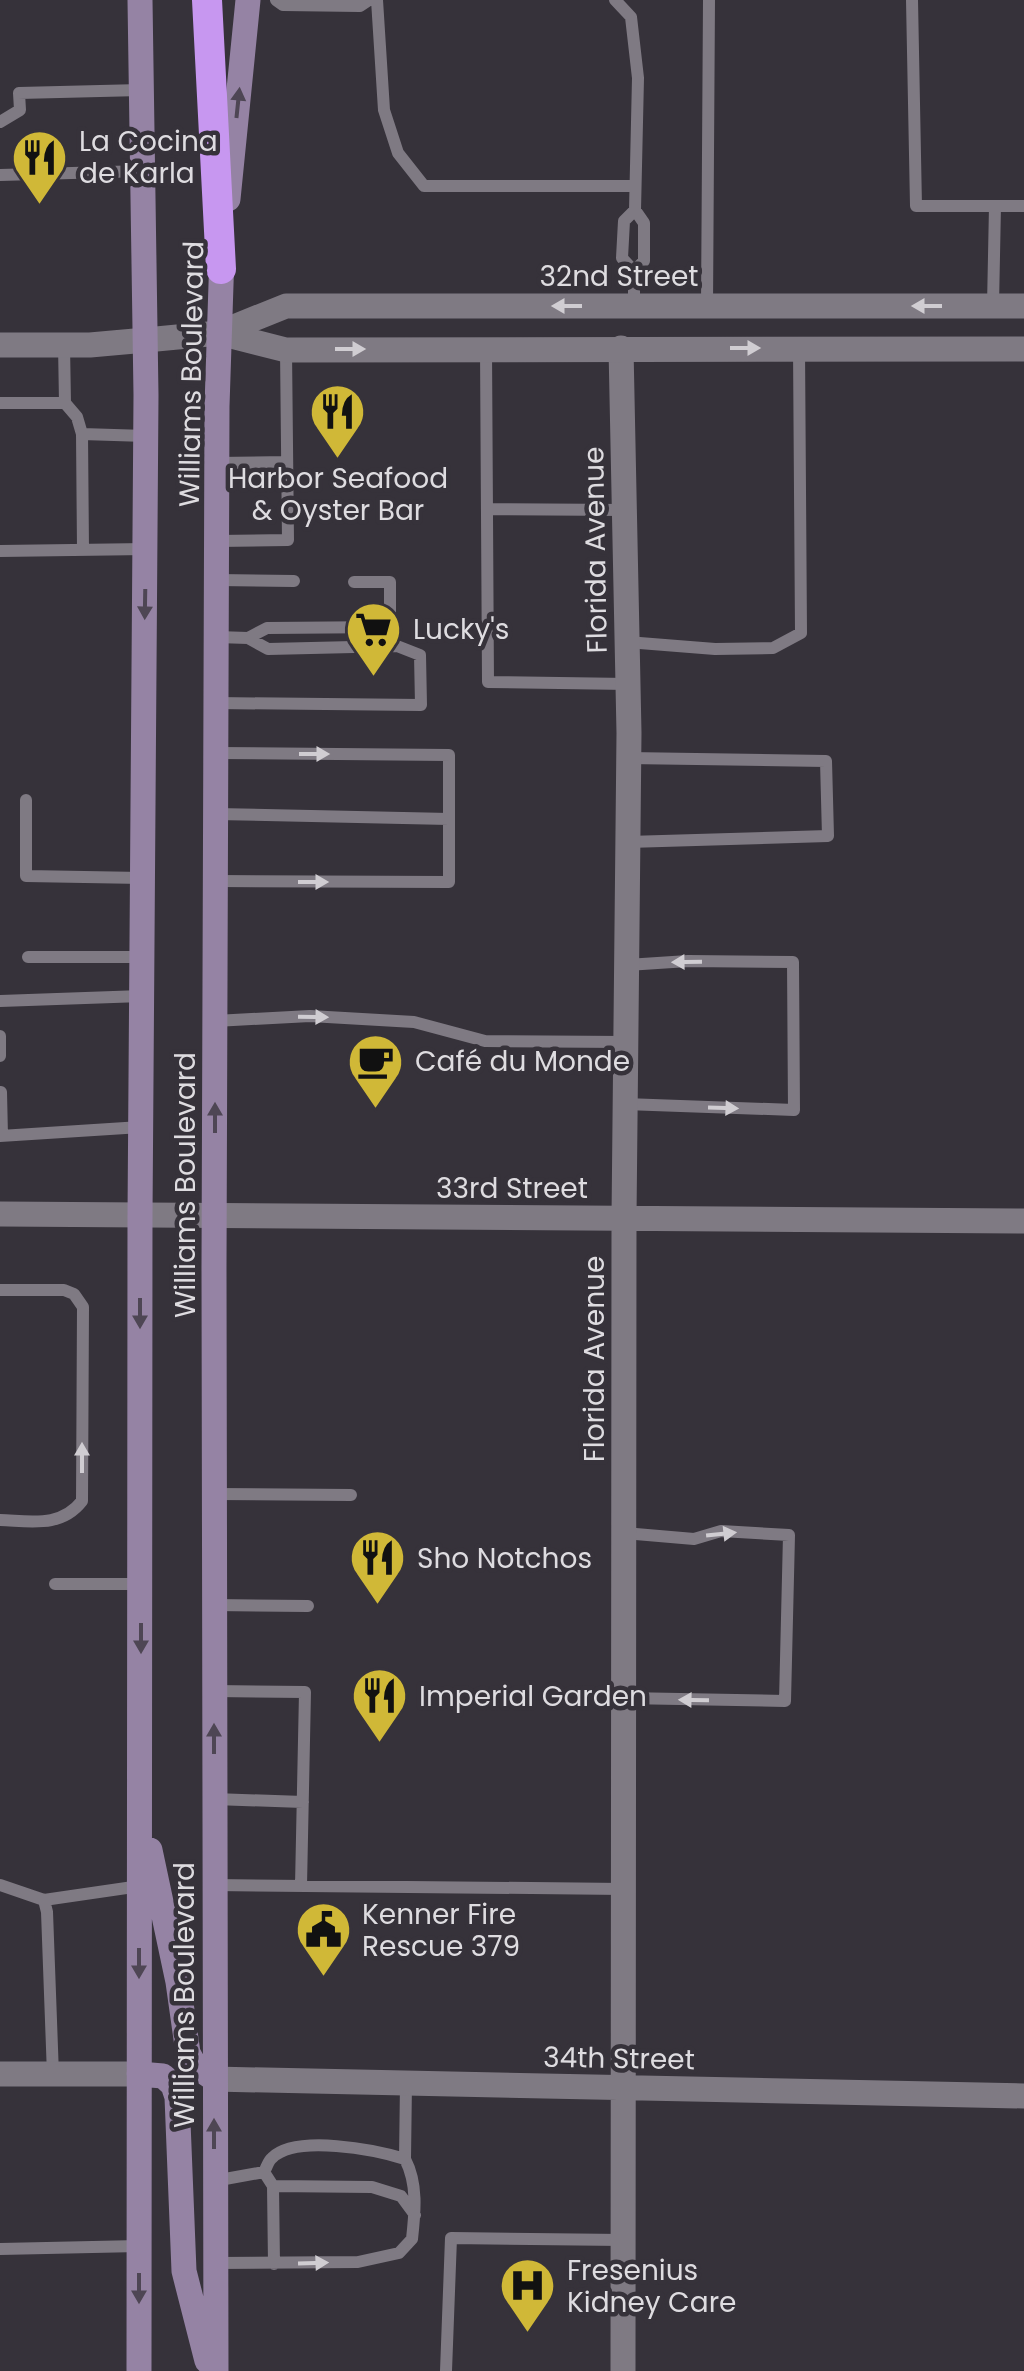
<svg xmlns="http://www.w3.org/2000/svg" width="1024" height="2371" viewBox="0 0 1024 2371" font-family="Poppins,sans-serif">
	<rect width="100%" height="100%" fill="#36323a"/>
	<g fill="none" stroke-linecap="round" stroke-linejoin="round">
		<!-- service -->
		<path stroke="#7f7a83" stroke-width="12" d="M276,0L283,5L360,6L369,0
			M377,0L384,110L398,153L424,186H633
			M615,0L631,17L638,78L635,210
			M912,0L916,206H995
			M0,122L20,110L19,93L141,90
			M0,175L144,171
			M634,271L644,261V223L635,210L624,221L622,258L634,271V305
			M707,306L709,0
			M993,306L995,206H1024
			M64,345L65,403L77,417L82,434L83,550
			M486,349L488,682L628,684
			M0,403H65
			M82,434L146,436
			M217,463L287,462
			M487,509L625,510
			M217,541L288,540L286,350
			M0,551L146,549
			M217,580L294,581
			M217,637L248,638L267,628L390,627V582H354
			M627,642L715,649L773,648L801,633L799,348
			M216,703L421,705L420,655L397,646L268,649L248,638
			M26,800V876L143,878
			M216,814L449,819
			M628,842L828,836L826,761L628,758
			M216,881L449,882V755L216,753
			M28,957H142
			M0,1001L142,996
			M215,1021L310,1016L414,1022L485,1041L626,1042
			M0,1036V1056
			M1,1092L2,1136
			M625,1104L794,1110L793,962L688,961L627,965
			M0,1136L141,1127
			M0,1290H64L74,1294L83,1307L82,1501C61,1528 31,1521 0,1520
			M214,1494L351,1495
			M55,1584H142
			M214,1605L308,1606
			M214,1691L305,1692L301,1886
			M624,1698L785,1701L789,1535L721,1531L694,1539L624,1533
			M214,1799L303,1802
			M0,1885L44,1900L47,1912L53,2075
			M214,1885L624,1889
			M44,1900L140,1886
			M405,2159L406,2083
			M264,2172L273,2186L372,2187L401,2196L415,2215
			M214,2181L264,2172C267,2167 268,2161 272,2158C296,2134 376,2150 405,2159C418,2184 415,2212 412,2239L399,2253L358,2262L215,2263
			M273,2186L274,2264
			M0,2249L139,2246
			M446,2371L451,2238L623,2240"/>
		<!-- minor -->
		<path stroke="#7f7a83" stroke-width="25" d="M0,345H90L146,340
			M621,348L629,733L624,1218L623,2371
			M0,1214L1024,1221
			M0,2074H139
			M214,2079L1024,2096"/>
		<!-- tertiary -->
		<path stroke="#7f7a83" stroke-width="25" d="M219,333L286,350L1024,349
			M146,340L219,333L286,306H1024"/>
		<!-- secondary -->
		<path stroke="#9583a4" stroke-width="25" d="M228,199L248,0
			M150,1850L178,1982L188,2053L195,2066L214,2079
			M139,2074L163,2076L173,2085L177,2097L184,2271L207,2361
			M139,2371L140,1215L146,395L140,0
			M216,2371L214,1267L217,406L222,254"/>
		<!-- motorway -->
		<path stroke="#c797f0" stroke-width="30" d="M207,0L221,269"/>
	</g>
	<!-- one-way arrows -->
	<defs><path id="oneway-solid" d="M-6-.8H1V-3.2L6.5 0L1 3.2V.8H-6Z" transform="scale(2.5)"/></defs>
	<g fill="#4e4654">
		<use href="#oneway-solid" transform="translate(238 103) rotate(-84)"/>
		<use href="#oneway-solid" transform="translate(145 604) rotate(91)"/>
		<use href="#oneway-solid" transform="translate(215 1118) rotate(-90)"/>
		<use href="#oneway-solid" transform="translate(140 1313) rotate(90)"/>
		<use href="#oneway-solid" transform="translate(141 1638) rotate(90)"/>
		<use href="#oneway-solid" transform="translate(214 1739) rotate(-90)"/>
		<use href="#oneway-solid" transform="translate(139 1963) rotate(90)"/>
		<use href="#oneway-solid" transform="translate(214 2134) rotate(-90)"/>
		<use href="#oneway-solid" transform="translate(139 2288) rotate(90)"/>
	</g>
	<g fill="#d0cdd2">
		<use href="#oneway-solid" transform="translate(567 306) rotate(180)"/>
		<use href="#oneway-solid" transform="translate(927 306) rotate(180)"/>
		<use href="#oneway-solid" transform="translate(745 348)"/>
		<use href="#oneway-solid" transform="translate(350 349)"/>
		<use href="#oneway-solid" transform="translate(314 754)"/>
		<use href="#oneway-solid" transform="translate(313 882)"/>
		<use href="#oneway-solid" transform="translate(687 962) rotate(179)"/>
		<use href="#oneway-solid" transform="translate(313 1017) rotate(1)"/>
		<use href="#oneway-solid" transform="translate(723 1108) rotate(2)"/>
		<use href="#oneway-solid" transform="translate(82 1458) rotate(-90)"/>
		<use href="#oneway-solid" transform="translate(721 1534) rotate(-6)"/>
		<use href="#oneway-solid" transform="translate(694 1700) rotate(-179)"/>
		<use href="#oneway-solid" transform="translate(313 2263) rotate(-2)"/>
	</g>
	<!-- icons -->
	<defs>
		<symbol id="restaurant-pin" viewBox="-11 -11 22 30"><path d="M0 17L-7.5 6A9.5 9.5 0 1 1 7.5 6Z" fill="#d0b837" stroke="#36323a"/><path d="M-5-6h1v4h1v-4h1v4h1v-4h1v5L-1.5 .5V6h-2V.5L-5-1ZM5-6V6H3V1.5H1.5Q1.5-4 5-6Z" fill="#111"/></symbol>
		<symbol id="supermarket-pin" viewBox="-11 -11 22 30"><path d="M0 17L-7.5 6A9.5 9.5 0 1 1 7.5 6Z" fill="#d0b837" stroke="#36323a"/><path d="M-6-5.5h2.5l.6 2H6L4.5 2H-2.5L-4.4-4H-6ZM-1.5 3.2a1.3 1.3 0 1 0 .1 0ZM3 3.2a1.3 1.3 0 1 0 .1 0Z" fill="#111"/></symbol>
		<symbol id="cafe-pin" viewBox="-11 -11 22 30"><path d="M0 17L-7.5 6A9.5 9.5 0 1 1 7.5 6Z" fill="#d0b837" stroke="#36323a"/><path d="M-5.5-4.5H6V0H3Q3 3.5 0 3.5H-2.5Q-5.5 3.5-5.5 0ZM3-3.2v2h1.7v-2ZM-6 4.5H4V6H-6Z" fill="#111"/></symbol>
		<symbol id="civic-pin" viewBox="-11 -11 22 30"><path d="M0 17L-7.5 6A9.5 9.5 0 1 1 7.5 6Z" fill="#d0b837" stroke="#36323a"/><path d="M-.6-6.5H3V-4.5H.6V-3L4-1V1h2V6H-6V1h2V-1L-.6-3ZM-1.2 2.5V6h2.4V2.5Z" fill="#111"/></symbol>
		<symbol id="hospital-pin" viewBox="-11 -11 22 30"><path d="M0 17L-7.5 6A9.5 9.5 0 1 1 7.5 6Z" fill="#d0b837" stroke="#36323a"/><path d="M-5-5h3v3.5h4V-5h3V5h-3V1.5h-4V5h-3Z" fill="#111"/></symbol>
	</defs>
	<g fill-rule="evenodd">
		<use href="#restaurant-pin" x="8" y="126" width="63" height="86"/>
		<use href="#restaurant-pin" x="306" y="380" width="63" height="86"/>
		<use href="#supermarket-pin" x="342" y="598" width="63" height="86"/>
		<use href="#cafe-pin" x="344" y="1030" width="63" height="86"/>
		<use href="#restaurant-pin" x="346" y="1526" width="63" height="86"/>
		<use href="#restaurant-pin" x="348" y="1664" width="63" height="86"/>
		<use href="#civic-pin" x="292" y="1898" width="63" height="86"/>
		<use href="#hospital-pin" x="496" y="2254" width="63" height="86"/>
	</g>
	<g text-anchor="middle" stroke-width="9" stroke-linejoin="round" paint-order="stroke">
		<!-- poi labels -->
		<g font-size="28" fill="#dedce0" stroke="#36323a" text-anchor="start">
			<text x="79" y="151">La Cocina<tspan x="79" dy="32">de Karla</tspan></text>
			<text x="338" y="488" text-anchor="middle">Harbor Seafood<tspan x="338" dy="32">&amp; Oyster Bar</tspan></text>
			<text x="413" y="639">Lucky's</text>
			<text x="415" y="1071">Café du Monde</text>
			<text x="417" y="1568">Sho Notchos</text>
			<text x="419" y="1706">Imperial Garden</text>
			<text x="362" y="1924">Kenner Fire<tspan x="362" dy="32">Rescue 379</tspan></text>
			<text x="567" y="2280">Fresenius<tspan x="567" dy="32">Kidney Care</tspan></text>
		</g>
		<!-- street labels -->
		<g font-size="28" fill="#dedce0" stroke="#36323a">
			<text x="619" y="286">32nd Street</text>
			<text transform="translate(191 374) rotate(-89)" y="10">Williams Boulevard</text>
			<text transform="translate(595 550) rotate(-91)" y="10">Florida Avenue</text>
			<text transform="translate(185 1185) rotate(-90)" y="10">Williams Boulevard</text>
			<text x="512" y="1198">33rd Street</text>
			<text transform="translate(594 1359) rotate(-90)" y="10">Florida Avenue</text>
			<text transform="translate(184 1995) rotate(-90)" y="10">Williams Boulevard</text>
			<text transform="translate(619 2058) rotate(1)" y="10">34th Street</text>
		</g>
	</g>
</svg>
